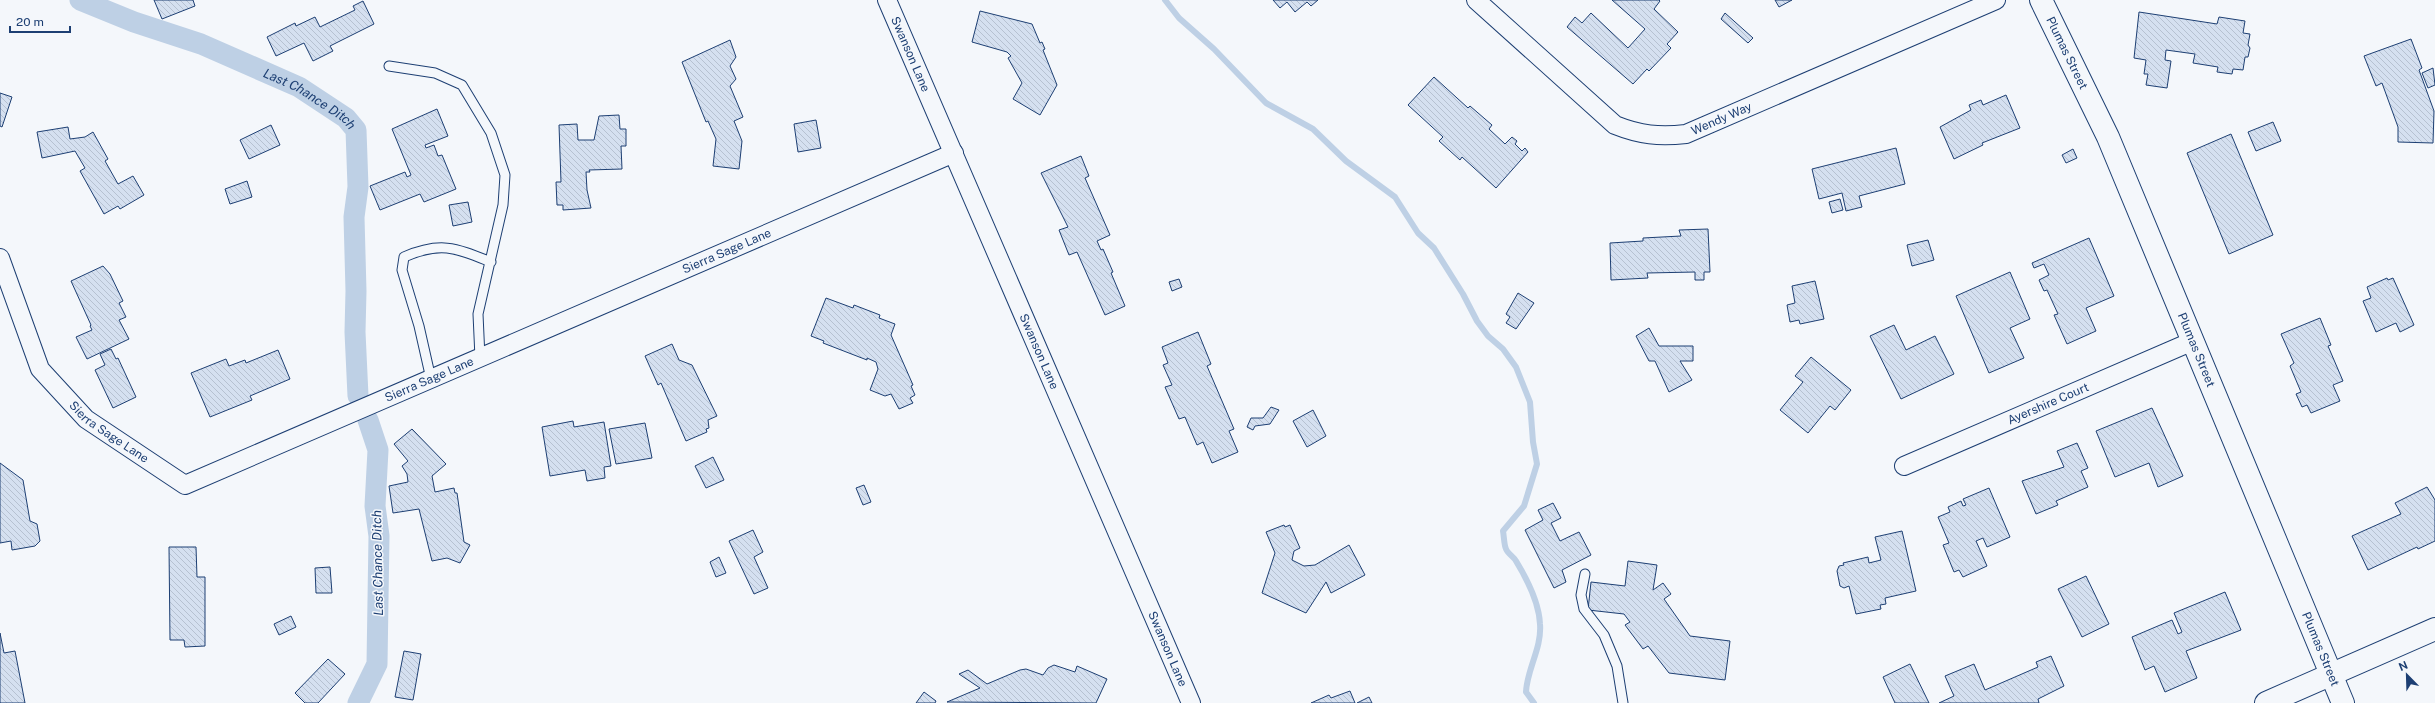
<svg xmlns="http://www.w3.org/2000/svg" width="2435" height="703" viewBox="0 0 2435 703" font-family="'Public Sans',sans-serif">
	<defs>
		<pattern id="building-back-hatch" width="6" height="6" patternUnits="userSpaceOnUse"><rect width="6" height="6" fill="#d5e0f0"/><path d="M-1 5l2 2M0 0l6 6M5-1l2 2" fill="none" stroke="#b6c1d1"/></pattern>
	</defs>
	<rect width="100%" height="100%" fill="#f4f7fb"/>
	<g fill="none" stroke-linecap="round" stroke-linejoin="round">
		<!-- stream -->
		<path stroke="#bed0e5" stroke-width="6" d="M1165,0L1179,18L1214,49L1266,103L1313,129L1346,161L1395,197L1418,233L1434,248L1463,294L1477,321L1488,336L1503,349L1516,367L1530,402L1533,442L1537,464L1524,506L1503,531C1504,536 1504,545 1506,549C1508,554 1514,557 1516,561C1527,579 1539,602 1540,624C1542,648 1527,669 1526,692L1534,703"/>
		<!-- canal -->
		<g stroke="#bed0e5" stroke-width="21">
			<path id="s1" d="M80,0L134,22L201,44L299,87L346,118L356,130L358,187L354,217L356,291L355,332L358,396"/>
			<path d="M358,703L377,664L379,536L375,506L378,450L368,420"/>
		</g>
	</g>
	<!-- building -->
	<path fill="url(#building-back-hatch)" stroke="#1d3f73" d="M154,0H193L195,6L162,19Z
		M1273,0H1318L1311,6L1307,2L1295,12L1287,2L1280,8Z
		M1612,0H1659L1660,1L1654,9L1678,32L1667,44L1671,48L1649,71L1647,69L1633,84L1567,27L1575,17L1582,23L1591,13L1628,48L1645,29Z
		M1775,0H1792L1779,7Z
		M363,1L374,24L330,46L333,51L313,61L304,43L276,56L267,37L295,23L296,26L315,17L320,27L355,10L353,6Z
		M980,11L1032,24L1040,43L1042,42L1045,49L1043,50L1057,85L1040,115L1013,99L1022,83L1008,58L1011,56L1007,52L972,42Z
		M2139,12L2217,24L2219,17L2245,21L2243,33L2250,34L2248,45L2250,48L2248,57H2245L2243,70L2233,69L2232,74L2217,72L2218,67L2193,63L2195,54L2166,50L2165,60L2171,61L2167,88L2146,85L2148,74H2144L2146,60L2134,58Z
		M1725,13L1753,38L1748,43L1721,19Z
		M2411,39L2422,68L2419,70L2434,111L2433,143L2398,142V127L2382,83L2376,86L2364,56Z
		M730,40L736,57L730,66L736,79L730,86L743,117L734,121L742,141L739,169L713,166L716,139L708,121L706,122L682,62Z
		M2433,68L2435,85L2428,88L2422,73Z
		M1434,77L1468,108L1470,106L1492,125L1489,129L1505,144L1512,137L1517,141L1515,144L1522,151L1525,148L1528,152L1496,188L1462,157L1460,160L1439,141L1443,137L1408,105Z
		M0,93L12,97L2,127L0,126Z
		M2006,95L2020,128L1982,143L1983,145L1954,159L1940,127L1971,110L1969,105L1981,100L1983,105Z
		M437,109L448,136L425,145L426,148L434,145L438,156L442,155L456,189L424,202L420,194L380,210L370,186L405,172L407,177L411,175L392,129Z
		M619,115L620,129H626V146H621L622,169L589,170L590,172H586L587,190L591,208L563,210V205H557L556,182H561L559,125L577,124L578,140H594L599,116Z
		M816,120L821,148L798,152L794,124Z
		M2273,122L2281,141L2256,151L2248,132Z
		M271,125L280,145L249,159L240,140Z
		M68,127L70,139L85,137L93,132L108,159L105,161L118,184L133,176L144,195L120,209L118,206L104,214L80,171L85,168L75,151L42,158L37,132Z
		M2231,134L2273,235L2229,254L2187,153Z
		M1896,148L1905,184L1859,196L1862,207L1846,211L1842,193L1819,199L1812,169Z
		M2073,149L2077,158L2066,163L2062,155Z
		M1081,156L1089,176L1085,178L1110,235L1097,241L1101,250L1103,249L1113,272L1111,273L1125,306L1105,315L1077,252L1069,255L1059,230L1068,227L1041,173Z
		M247,181L252,197L230,204L225,189Z
		M1840,199L1843,210L1832,213L1829,202Z
		M468,202L472,222L453,226L449,205Z
		M1708,229L1710,272H1704V280H1695V272L1647,273L1648,278L1611,280L1610,243L1643,241V238L1681,236L1679,230Z
		M2089,238L2114,296L2086,308L2096,331L2067,344L2054,315L2058,314L2047,290L2044,291L2039,280L2049,275L2044,264L2034,268L2032,263Z
		M1928,240L1934,260L1912,266L1907,245Z
		M103,266L110,274L123,301L119,303L126,317L119,320L129,339L87,359L76,337L92,330L90,326L91,325L71,281Z
		M2010,272L2030,319L2010,328L2024,358L1989,373L1956,296Z
		M2387,278L2388,280L2393,278L2414,325L2400,332L2396,323L2376,332L2363,301L2371,298L2367,287Z
		M1179,279L1182,287L1172,291L1169,282Z
		M1815,281L1824,319L1800,324L1799,320L1790,322L1787,305L1795,303L1792,286Z
		M1518,293L1534,303L1516,329L1506,323L1510,317L1506,314Z
		M826,298L853,308L854,305L880,315L879,318L895,324L891,335L913,385L911,386L915,395L910,398L913,403L899,409L891,394L885,396L870,390L878,369L876,362L867,358V360L823,343L824,341L811,336Z
		M2320,318L2331,345L2328,346L2343,381L2333,385L2340,401L2311,413L2307,405L2302,407L2296,394L2301,392L2290,366L2294,363L2281,334Z
		M1894,325L1906,350L1935,336L1954,374L1901,399L1870,336Z
		M1649,328L1659,346H1693V361H1680L1692,380L1669,392L1655,361H1649L1636,336Z
		M1198,332L1211,364L1207,366L1234,429L1229,431L1238,452L1212,463L1203,442L1197,445L1185,417L1179,419L1165,387L1172,385L1163,365L1168,363L1162,347Z
		M672,344L679,360L692,365L717,416L708,420L709,428L706,429L707,432L686,441L661,383L658,385L645,356Z
		M111,349L116,359L118,358L136,397L113,408L95,370L105,365L100,354Z
		M278,350L290,379L250,396L252,400L210,417L191,373L226,359L229,366L245,360L246,363Z
		M1811,357L1851,390L1835,410L1830,406L1808,433L1780,410L1803,382L1795,376Z
		M1271,407L1279,410L1270,424L1255,426L1253,430L1247,427L1251,418H1263Z
		M2152,408L2183,476L2158,487L2149,463L2115,477L2096,431Z
		M1313,410L1326,436L1307,447L1293,421Z
		M573,421L574,427L604,422L611,466L604,467L605,478L587,481L585,470L550,476L542,427Z
		M645,423L652,458L616,464L609,429Z
		M412,429L446,464L432,476L435,492L454,488L455,493H457L464,542L470,545L460,563L447,558L432,561L419,509L393,513L389,486L408,482L407,474L402,466L408,461L394,444Z
		M2077,443L2088,468L2081,471L2088,487L2056,501L2058,505L2036,514L2022,481L2064,467L2057,451Z
		M713,457L724,480L706,488L695,466Z
		M0,463L23,480L30,521L37,524L40,541L35,546L12,550L11,541L0,543Z
		M864,485L871,502L863,505L856,488Z
		M2427,487L2435,500V541L2418,549L2417,547L2368,570L2352,536L2401,514L2395,503Z
		M1989,488L2010,537L1987,547L1983,538L1976,541L1987,566L1963,577L1959,570L1954,572L1943,545L1949,543L1938,517L1950,512L1948,507L1961,501L1963,506L1966,505L1963,499Z
		M1553,503L1561,518L1551,523L1560,541L1579,532L1591,555L1562,570L1566,582L1554,588L1525,530L1543,520L1538,510Z
		M1284,525L1285,527L1290,525L1300,548L1294,551L1292,560L1304,566L1315,565L1349,545L1365,575L1331,593L1326,582L1306,613L1262,593L1275,553L1266,532Z
		M753,530L763,552L754,557L768,588L754,594L729,541Z
		M1902,531L1916,591L1885,598L1886,604L1880,605L1881,609L1856,614L1849,586L1844,588L1840,586L1837,571L1839,566L1844,565L1843,563L1868,557L1869,563L1881,560L1875,537Z
		M169,547H196L197,577H205V646L185,647L184,640H170Z
		M719,557L726,573L716,577L710,562Z
		M1628,561L1657,565L1653,590L1663,583L1671,594L1664,599L1690,636L1730,641L1725,680L1669,673L1648,646L1643,649L1625,625L1630,622L1624,614L1588,610L1591,582L1625,586Z
		M330,567L332,593H316L315,568Z
		M2086,576L2109,624L2082,637L2058,589Z
		M2225,592L2241,630L2186,651L2197,678L2165,692L2154,666L2145,670L2132,637L2172,620L2178,634L2182,632L2174,613Z
		M291,616L296,627L279,635L274,624Z
		M0,633L4,653L15,651L25,703H0Z
		M404,651L421,654L413,700L395,697Z
		M2051,656L2064,686L2038,699L2039,703H1939L1954,696L1945,676L1974,664L1985,690L2038,667L2036,662Z
		M328,659L345,674L318,703H305L295,693Z
		M1910,664L1929,703H1895L1883,677Z
		M1054,665L1075,672L1077,666L1107,679L1096,703L947,702L980,688L959,674L968,670L987,684L1020,670L1026,669L1043,675L1048,668Z
		M1350,691L1355,703H1311L1329,695L1331,698Z
		M924,692L936,701L935,703H916Z
		M1369,697L1372,703H1357Z"/>
	<g fill="none" stroke-linecap="round" stroke-linejoin="round">
		<defs>
			<path id="service" d="M389,66L435,73L462,85L491,133L505,175L503,205L478,314L480,358
				M431,379L419,326L402,270L404,257C441,241 456,248 491,262
				M1585,574L1581,595L1584,609L1604,635L1617,666L1623,703"/>
			<g id="minor">
				<path id="s2" d="M887,0L1191,703"/>
				<path id="s3" d="M1476,0L1615,125C1640,135 1659,137 1686,134L1996,0"/>
				<path id="s4" d="M0,258L40,369L86,419L185,485L954,153"/>
				<path id="s5" d="M1904,466L2193,341"/>
			</g>
			<g id="tertiary">
				<path id="s6" d="M2041,0L2108,137L2343,703"/>
				<path d="M2266,703L2435,629"/>
			</g>
		</defs>
		<!-- service casing -->
		<use href="#service" stroke="#1d3f73" stroke-width="11"/>
		<!-- minor casing -->
		<use href="#minor" stroke="#1d3f73" stroke-width="20"/>
		<!-- tertiary casing -->
		<use href="#tertiary" stroke="#1d3f73" stroke-width="24"/>
		<!-- service -->
		<use href="#service" stroke="#f4f7fb" stroke-width="9"/>
		<!-- minor -->
		<use href="#minor" stroke="#f4f7fb" stroke-width="18"/>
		<!-- tertiary -->
		<use href="#tertiary" stroke="#f4f7fb" stroke-width="22"/>
	</g>
	<g text-anchor="middle" stroke-width="3" stroke-linejoin="round" paint-order="stroke">
		<!-- street labels -->
		<g font-size="12" fill="#1d3f73" stroke="#f4f7fb">
			<text dy="4" stroke="none"><textPath href="#s6" startOffset="59">Plumas Street</textPath></text>
			<text dy="4" stroke="none"><textPath href="#s2" startOffset="59">Swanson Lane</textPath></text>
			<text dy="4" stroke="none"><textPath href="#s3" startOffset="298">Wendy Way</textPath></text>
			<text dy="4" stroke="none"><textPath href="#s4" startOffset="895">Sierra Sage Lane</textPath></text>
			<text dy="4" stroke="none"><textPath href="#s6" startOffset="383">Plumas Street</textPath></text>
			<text dy="4" stroke="none"><textPath href="#s2" startOffset="383">Swanson Lane</textPath></text>
			<text dy="4" stroke="none"><textPath href="#s4" startOffset="571">Sierra Sage Lane</textPath></text>
			<text dy="4" stroke="none"><textPath href="#s5" startOffset="157">Ayershire Court</textPath></text>
			<text dy="4" stroke="none"><textPath href="#s4" startOffset="212">Sierra Sage Lane</textPath></text>
			<text dy="4" stroke="none"><textPath href="#s2" startOffset="707">Swanson Lane</textPath></text>
			<text dy="4" stroke="none"><textPath href="#s6" startOffset="707">Plumas Street</textPath></text>
		</g>
		<!-- water labels -->
		<g font-size="13" font-style="italic" fill="#1d3f73" stroke="#f4f7fb">
			<text dy="5" stroke="none"><textPath href="#s1" startOffset="251">Last Chance Ditch</textPath></text>
			<text transform="translate(377 563) rotate(-91)" y="5">Last Chance Ditch</text>
		</g>
	</g>
	<!-- north arrow -->
	<g transform="translate(2407 675) rotate(337)" stroke="#f4f7fb" stroke-width="3" paint-order="stroke">
	<path d="M0-3L7 15L0 10L-7 15Z" fill="#1d3f73"/>
	<text y="-6" font-size="11" font-weight="bold" text-anchor="middle" fill="#1d3f73">N</text>
	</g>
	<!-- scale -->
	<path d="M10 26v6h60v-6" fill="none" stroke="#1d3f73" stroke-width="2"/>
	<text x="16" y="26" font-size="12" fill="#1d3f73" stroke="#f4f7fb" stroke-width="3" paint-order="stroke">20 m</text>
</svg>
